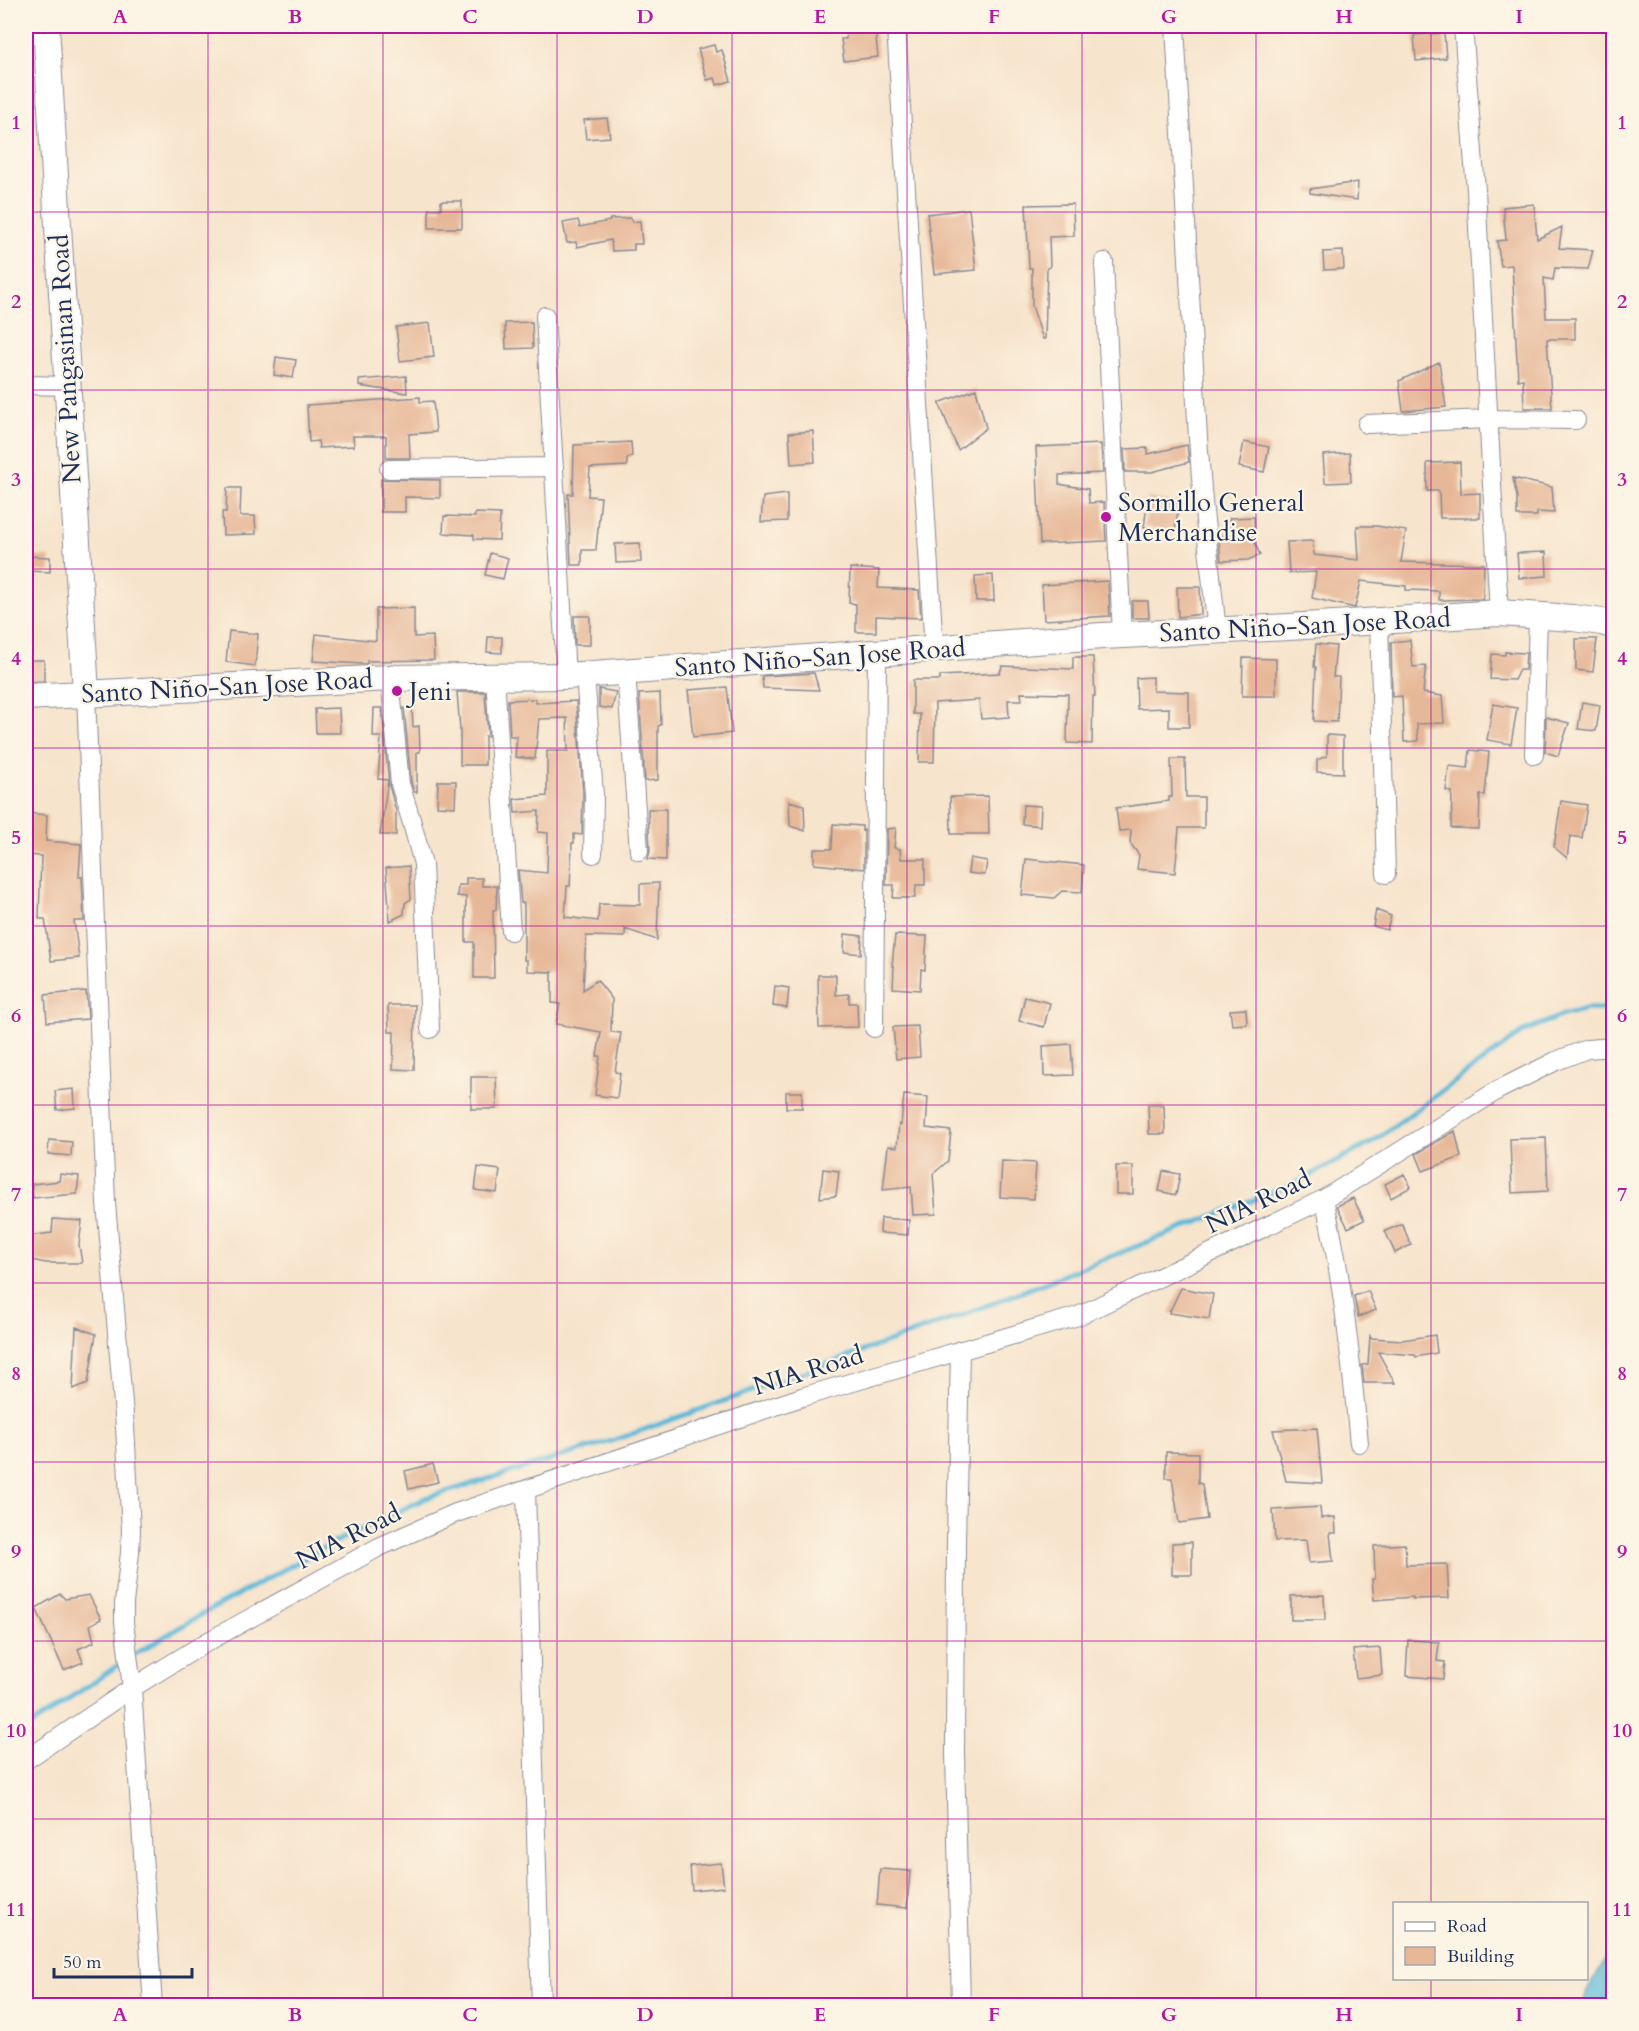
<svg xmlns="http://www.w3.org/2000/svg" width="1639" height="2031" viewBox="0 0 1639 2031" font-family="Cardo,serif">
	<rect width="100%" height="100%" fill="#fcf5e5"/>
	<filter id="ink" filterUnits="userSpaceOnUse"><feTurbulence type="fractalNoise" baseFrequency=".0167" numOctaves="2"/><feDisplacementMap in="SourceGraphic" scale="12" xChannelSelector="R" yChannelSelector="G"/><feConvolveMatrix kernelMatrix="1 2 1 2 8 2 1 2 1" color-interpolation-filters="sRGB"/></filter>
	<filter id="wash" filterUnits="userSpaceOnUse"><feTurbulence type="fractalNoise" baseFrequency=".008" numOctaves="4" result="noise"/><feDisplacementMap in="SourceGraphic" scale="24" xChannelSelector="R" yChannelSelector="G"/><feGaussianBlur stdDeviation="1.35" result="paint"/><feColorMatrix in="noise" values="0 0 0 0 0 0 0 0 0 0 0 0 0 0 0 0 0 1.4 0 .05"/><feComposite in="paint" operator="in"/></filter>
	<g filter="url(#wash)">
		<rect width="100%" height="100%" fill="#f7e4cc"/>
		<!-- water -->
		<path fill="#59b7d8" stroke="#3a739b" stroke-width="1.5" d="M1613,1944V2005H1581Z"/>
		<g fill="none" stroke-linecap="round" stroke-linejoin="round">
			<!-- stream -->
			<path stroke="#59b7d8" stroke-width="5" d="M135,1654L199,1616L327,1546L426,1498L615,1440L958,1317L1294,1184L1374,1141L1524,1031L1563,1015L1586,1009H1614
				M26,1729L121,1663"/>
		</g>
		<g id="blocks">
			<!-- building -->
			<path fill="#e7b898" d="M845,26H865V30L875,29L878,57L844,61L841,39H846Z
				M1444,33L1446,58L1416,61L1414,35Z
				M714,45L716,52L722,50L731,81L717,85L715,78L707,80L698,49Z
				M607,118L610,137L586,139L584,120Z
				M1358,182L1357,200L1310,193V189Z
				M441,201H462V228H429V209H441Z
				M1073,204L1074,236L1049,237L1050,267L1047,268L1045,339H1043L1032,306V268H1029L1026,205Z
				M1534,204L1537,239L1562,227L1559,248L1593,250L1588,269L1555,268L1553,280L1544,278L1546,318H1575V339H1547L1552,408H1524L1523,379L1518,380L1512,265L1501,266L1497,241L1506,240L1503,207Z
				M969,209L976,270L934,274L927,214Z
				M631,218L632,222L640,221L642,244H634V250L612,251L611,240L577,247L576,242L567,243L563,223L578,220L580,227L610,221V219Z
				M1343,251L1344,269L1324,270L1323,252Z
				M532,322L533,348L506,349L505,323Z
				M430,323L434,357L400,361L396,327Z
				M276,357L296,360L293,378L274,375Z
				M1439,362L1446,407L1403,411L1399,381Z
				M406,376L407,393L359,386V380Z
				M976,389L986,428L958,450L939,403Z
				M420,397V402L433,401L436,432L409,434L410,458H386V436H353L354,446L319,448L318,441L309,442L307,405Z
				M813,431L815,462L791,464L789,433Z
				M631,442L632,456L627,459V466L590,468L588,496L601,497L596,550H582V565H571L568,494H573L574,445Z
				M1244,442L1269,447L1264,472L1239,467Z
				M1101,444L1103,473L1059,475V484L1088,489L1089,503L1104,502L1106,541L1040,544L1036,447Z
				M1187,445L1189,462L1152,472H1125L1124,449L1148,448V454Z
				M1350,453L1351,482L1325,483L1323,455Z
				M1460,462L1461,494L1480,493V518H1440L1439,491H1427V463Z
				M1513,478L1552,487L1554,513L1537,512V516H1517V497Z
				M381,479L440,480V498L405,497V512H381Z
				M227,488H241L240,516H255L256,534L223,535L222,512H226Z
				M787,494V521L761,522L763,497Z
				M1148,498L1179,503L1175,532L1144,527Z
				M475,513L500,514L499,540L474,539V535L443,533L444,516L475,517Z
				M1254,517L1255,543L1260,555L1248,560L1221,561L1219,541L1225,534L1230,518Z
				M1357,526H1377L1406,531L1401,562L1484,564L1483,599L1439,600V591L1406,590V586L1361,581L1355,608L1312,598L1316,572L1289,573L1287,542L1313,541L1314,555L1359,560Z
				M640,543L641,562L616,563L615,544Z
				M1546,552L1547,576L1519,578L1517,553Z
				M490,553L508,558L503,579L485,575Z
				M26,556L50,557V572L26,571Z
				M850,568L879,570L878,588L919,590L921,618L876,616V632H856V604L849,603Z
				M993,575L994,601H976L975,576Z
				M1108,581L1110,616L1044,620L1042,585Z
				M1177,587H1200L1201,614L1178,617Z
				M1132,601H1148L1149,618H1132Z
				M414,608V637L433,636L434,660L367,661V664H363L313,661L316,634L376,641V609Z
				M574,616H590V645H575Z
				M229,631L258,634L255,666L226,662Z
				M488,637H502V653L487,652Z
				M1576,639H1597L1593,672L1576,670Z
				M1410,640L1413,667L1426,666L1423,693L1442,696L1444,723L1417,724L1418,741L1404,742L1402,696L1392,697L1391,642Z
				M1316,644L1336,646L1333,677H1339L1337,722L1314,721L1316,667H1314Z
				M1505,652L1526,653L1525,670H1519L1514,680L1490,679L1492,654L1505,655Z
				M1073,657H1093L1095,696H1093L1092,744L1067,743L1068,694L1021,693L1022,700H1008L1009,717L981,719L979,700L935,703L934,762H919L920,714H913V680H940V676L1000,673L1002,666L1073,669Z
				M1243,658L1276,659V696H1242Z
				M26,660H44V681L26,682Z
				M814,673L819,690L763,688L762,676Z
				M1153,677V691L1189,692V727H1169V708L1137,709L1136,678Z
				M727,687L732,733L693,737L688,690Z
				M599,689L616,692L612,709L599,707Z
				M457,692H485L488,736H485V765H460V730Z
				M660,693L661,725L658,726V780L645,781L639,694Z
				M535,699V703L576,701L583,792L582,835L574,834V843H572L570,886H567L565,917L598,921L599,904L640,905V884L659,883L657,940L625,929V937L586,936L583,990L597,980L612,999L611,1032L621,1033L615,1072L620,1073L617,1098L595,1095L600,1056H597L601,1032L556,1024L560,1004L552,1003V972L527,971V960H524V903H521L518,870L547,873L548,833L538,832L539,811L515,813L514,799L547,796V751H568L567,718L539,719L535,759L515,757L517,736H510L508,700Z
				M1582,702L1600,705L1596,731L1578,729Z
				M1493,704L1517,708L1511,744L1487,740Z
				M339,708L340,733H316L315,709Z
				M374,708H382L389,785L396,811V835H380L388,780L378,779L381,737H373Z
				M404,708H412L413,727L419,726L420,752H417V792H414L411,782Z
				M1546,717L1569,723L1558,756L1545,752Z
				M1327,735L1343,736V773L1317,772V760L1327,756Z
				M1470,750L1489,752L1485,795H1480L1479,829L1451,828L1452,792L1446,791L1449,766L1468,768Z
				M1171,759H1185L1186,797H1204V828H1179L1175,873L1137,869L1139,855L1130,843L1131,830L1119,831L1116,808L1169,801V797H1172Z
				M438,781H456L455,807L437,806Z
				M988,796L989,834H951L950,797Z
				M789,801L804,805L805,831L790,826Z
				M1561,801L1587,805L1582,838L1570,836L1567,858L1554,847Z
				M1023,805L1041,806L1040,826L1022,824Z
				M648,809H666V860L648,859L650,850Z
				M26,813L47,815L46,841L81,844L79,877H82L84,921H74L79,958L51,961L45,919H39L41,856L26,855Z
				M833,824L862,826V831L864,830V869L814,864V849H832Z
				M896,828L894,848L900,849L901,859H925V885H916L915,898H893L894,885H886L887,829Z
				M970,858L987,861L985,875L968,873Z
				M1026,859L1084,865L1082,892L1062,891L1054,898L1022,895Z
				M409,866L411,899L405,903L404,914L390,921L386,868Z
				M466,878H482V886H497L496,910H493L494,978H474V942H466V897L457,896L458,885H466Z
				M1376,910L1391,916L1387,930L1373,926Z
				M845,934L862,936L861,954L844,952Z
				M895,935L927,936L925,970L921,969L920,990L893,988L894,966H892Z
				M818,975H836V995L849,994V1003H857L858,1027L819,1028Z
				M775,986L789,988L787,1008L773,1006Z
				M86,991L88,1019L47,1022L45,995Z
				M1025,997L1050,1003L1044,1027L1019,1021Z
				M388,1005H415L414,1070L393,1069L394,1032H389Z
				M1246,1009L1247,1024L1232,1025L1230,1010Z
				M918,1026L920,1057L896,1059L893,1027Z
				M1071,1044L1073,1075L1044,1076L1043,1046Z
				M471,1077H496L497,1109H471Z
				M74,1089L75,1108L57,1110L55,1091Z
				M786,1092H802V1108H786Z
				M904,1095L928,1097L926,1128L951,1131L948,1161L933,1174L936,1214L913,1215L911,1187L883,1190L888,1146L897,1147L899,1124L901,1125Z
				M1148,1105H1164L1165,1134H1149Z
				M1455,1131L1461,1157L1423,1171L1416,1154Z
				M1546,1138L1548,1191L1512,1193L1510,1139Z
				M49,1140L72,1142L71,1156L48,1154Z
				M1002,1161L1036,1163L1034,1199L1000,1197Z
				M1116,1166H1133V1194H1116Z
				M478,1167L500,1170L497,1193L475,1190Z
				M823,1169L839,1171L836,1196L820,1198Z
				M1163,1171L1180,1174L1176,1195L1159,1191Z
				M60,1174L79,1176L77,1194L33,1198L32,1184L59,1181Z
				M1404,1174L1411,1187L1391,1198L1385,1184Z
				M1353,1198L1364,1220L1348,1228L1337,1206Z
				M881,1218L909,1220L908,1235L880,1233Z
				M53,1219L82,1221L79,1245L82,1263H46L26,1259V1236L52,1233Z
				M1402,1224L1411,1245L1395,1253L1385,1231Z
				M1181,1288L1213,1294L1209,1319L1169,1313Z
				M1368,1291L1376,1310L1358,1317L1354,1296Z
				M76,1327L96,1334L88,1383L73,1389Z
				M1435,1335L1437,1353L1416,1357L1415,1355L1378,1352L1395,1383H1364L1362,1365L1368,1364L1370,1336L1371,1338L1402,1340Z
				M1317,1428L1322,1483L1286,1481L1273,1430Z
				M1166,1452L1198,1453V1483L1202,1484L1207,1519L1179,1523L1172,1478H1166Z
				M433,1464L438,1482L409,1489L405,1471Z
				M1320,1507L1321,1518L1335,1517L1336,1533H1330L1333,1561L1309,1563L1306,1540L1275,1541L1273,1510Z
				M1192,1542V1575H1172V1543Z
				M1405,1544L1406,1565L1447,1564L1449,1598L1413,1599V1597L1374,1600L1372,1579H1375L1374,1546Z
				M60,1594L65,1599L89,1595L101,1619L90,1625L94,1642L78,1649L83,1662L64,1670L36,1608Z
				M1324,1595L1325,1620H1291V1596Z
				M1408,1640L1439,1642L1437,1661L1445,1662L1443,1679L1406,1676Z
				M1380,1648L1382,1675L1356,1678L1353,1650Z
				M721,1863L724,1887L692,1890L690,1866Z
				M880,1869L910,1871L907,1908L877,1905Z"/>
		</g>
	</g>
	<g filter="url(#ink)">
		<use href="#blocks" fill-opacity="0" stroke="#898a95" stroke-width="1.5"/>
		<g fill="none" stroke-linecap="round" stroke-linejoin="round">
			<defs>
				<path id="minor" d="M896,26L934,650
					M1175,26L1198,438L1203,502L1217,631
					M1463,26L1476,190L1499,613
					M1104,262L1122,636
					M545,316L566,676
					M26,385L67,386
					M1367,424L1488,419L1576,420
					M389,469L554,467
					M1379,621L1386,874
					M626,671L639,851
					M585,674L594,795L593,854
					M495,676L511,931
					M390,678L400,784L412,823L423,864L430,1029
					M86,693L106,1203L125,1427L131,1530L130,1553L124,1603V1622L132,1688L153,2006
					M1534,755L1538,616
					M874,1028L877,653
					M1324,1199C1343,1279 1351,1361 1359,1443
					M960,1350L956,1542L955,1754L961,2006
					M526,1490L541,2006
					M26,1760L132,1688L207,1642L379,1547L456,1513L802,1397L1078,1316L1324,1199L1498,1090L1556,1061L1587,1049L1614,1047"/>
				<path id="secondary" d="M46,26L86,693
					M26,697L390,678L566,676L1102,636L1289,627L1499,613L1573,618L1602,622L1614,626"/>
			</defs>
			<!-- minor casing -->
			<use href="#minor" stroke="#898a95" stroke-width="20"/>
			<!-- secondary casing -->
			<use href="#secondary" stroke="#898a95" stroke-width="28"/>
			<!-- minor -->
			<use href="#minor" stroke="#fff" stroke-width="18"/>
			<!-- secondary -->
			<use href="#secondary" stroke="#fff" stroke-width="26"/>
		</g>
	</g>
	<!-- grid -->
	<path fill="none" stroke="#b5179e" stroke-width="1.5" stroke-opacity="0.55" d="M208,26V2006M383,26V2006M557,26V2006M732,26V2006M907,26V2006M1082,26V2006M1256,26V2006M1431,26V1904M26,212H1614M26,390H1614M26,569H1614M26,748H1614M26,926H1614M26,1105H1614M26,1283H1614M26,1462H1614M26,1641H1614M26,1819H1614M1431,1978V2006"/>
	<!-- markers -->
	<g fill="#b5179e" stroke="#fcf5e5" stroke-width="2">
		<circle cx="1106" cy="517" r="6"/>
		<circle cx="397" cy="691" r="6"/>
	</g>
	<g text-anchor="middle" stroke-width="4.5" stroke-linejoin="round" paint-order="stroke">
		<!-- street labels -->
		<g font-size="26" fill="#1b2f5e" stroke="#fcf5e5">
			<text transform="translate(65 359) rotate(-93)" y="9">New Pangasinan Road</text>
			<text transform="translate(1305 625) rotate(-3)" y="9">Santo Niño-San Jose Road</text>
			<text transform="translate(820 657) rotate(-4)" y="9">Santo Niño-San Jose Road</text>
			<text transform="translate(227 686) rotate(-3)" y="9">Santo Niño-San Jose Road</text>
			<text transform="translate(1258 1201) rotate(-26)" y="9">NIA Road</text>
			<text transform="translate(808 1370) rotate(-17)" y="9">NIA Road</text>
			<text transform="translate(348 1536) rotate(-27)" y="9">NIA Road</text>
		</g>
		<!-- poi labels -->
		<g font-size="26" fill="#1b2f5e" stroke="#fcf5e5" text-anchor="start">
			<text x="1118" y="511">Sormillo General<tspan x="1118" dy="30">Merchandise</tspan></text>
			<text x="409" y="700">Jeni</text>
		</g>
	</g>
	<!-- margin -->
	<rect width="1639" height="2031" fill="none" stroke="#fcf5e5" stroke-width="66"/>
	<!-- legend -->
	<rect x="1393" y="1902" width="195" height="78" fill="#fcf5e5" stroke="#a2a6af" stroke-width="1.5"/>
	<rect x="1405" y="1922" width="30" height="9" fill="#ffffff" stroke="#a2a6af" stroke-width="1.5"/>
	<text x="1447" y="1932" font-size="18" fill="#1b2f5e">Road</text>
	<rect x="1405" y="1947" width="30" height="18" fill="#e7b898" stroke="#a2a6af" stroke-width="1.5"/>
	<text x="1447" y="1962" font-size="18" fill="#1b2f5e">Building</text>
	<!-- scale -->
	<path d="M54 1968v9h138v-9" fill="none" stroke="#1b2f5e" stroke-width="3"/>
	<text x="63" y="1968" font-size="18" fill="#1b2f5e" stroke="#fcf5e5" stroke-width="4.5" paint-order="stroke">50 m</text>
	<rect x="33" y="33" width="1573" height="1965" fill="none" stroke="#b5179e" stroke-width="2"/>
	<g font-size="20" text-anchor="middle" font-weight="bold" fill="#b5179e">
		<text x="120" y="23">A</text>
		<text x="295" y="23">B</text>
		<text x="470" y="23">C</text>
		<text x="645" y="23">D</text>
		<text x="820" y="23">E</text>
		<text x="994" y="23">F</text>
		<text x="1169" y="23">G</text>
		<text x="1344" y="23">H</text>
		<text x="1519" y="23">I</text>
		<text x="16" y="129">1</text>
		<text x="1622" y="129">1</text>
		<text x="16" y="308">2</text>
		<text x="1622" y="308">2</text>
		<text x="16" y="486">3</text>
		<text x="1622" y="486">3</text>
		<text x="16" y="665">4</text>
		<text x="1622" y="665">4</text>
		<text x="16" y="844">5</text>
		<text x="1622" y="844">5</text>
		<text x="16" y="1022">6</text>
		<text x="1622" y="1022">6</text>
		<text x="16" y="1201">7</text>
		<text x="1622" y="1201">7</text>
		<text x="16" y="1380">8</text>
		<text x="1622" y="1380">8</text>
		<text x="16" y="1558">9</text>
		<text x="1622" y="1558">9</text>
		<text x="16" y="1737">10</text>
		<text x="1622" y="1737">10</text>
		<text x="16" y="1916">11</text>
		<text x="1622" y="1916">11</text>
		<text x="120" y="2021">A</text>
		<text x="295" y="2021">B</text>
		<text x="470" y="2021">C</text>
		<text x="645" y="2021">D</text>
		<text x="820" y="2021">E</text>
		<text x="994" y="2021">F</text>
		<text x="1169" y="2021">G</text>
		<text x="1344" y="2021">H</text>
		<text x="1519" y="2021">I</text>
	</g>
</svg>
